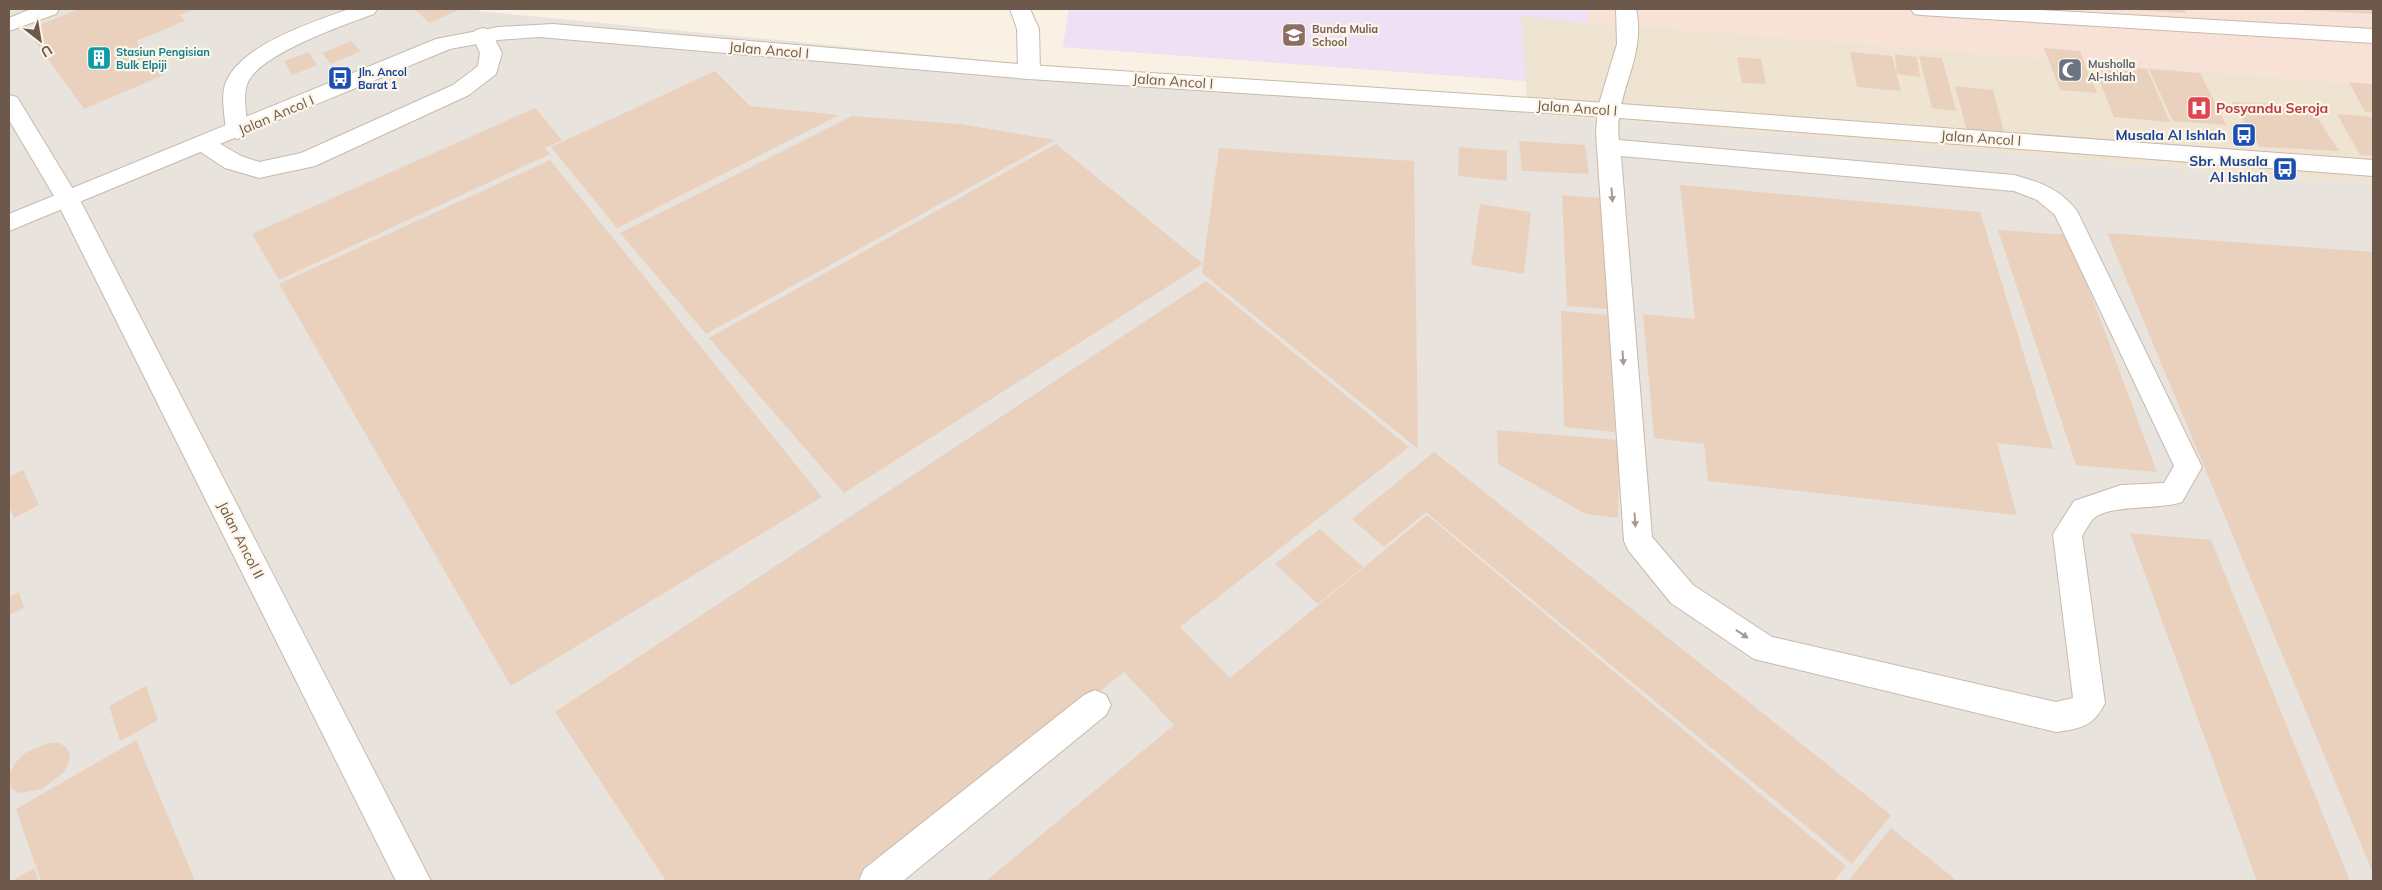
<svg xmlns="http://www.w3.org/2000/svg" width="2382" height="890" viewBox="0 0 2382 890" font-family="Mulish,sans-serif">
	<rect width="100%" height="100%" fill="#f9f1e3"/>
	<!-- residential -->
	<path fill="#efe3d2" d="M1521,16L2373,85V184L1528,113Z"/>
	<!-- commercial -->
	<path fill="#f8e2d8" d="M1069,9H2373V85L1521,16L1526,81L1063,47Z"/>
	<!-- industrial -->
	<path fill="#e8e3dd" d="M9,9H483L478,11L1528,113L2373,184V881H9Z"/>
	<!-- education -->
	<path fill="#eee0f5" d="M1069,9H1587L1589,23L1521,16L1526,81L1063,47Z"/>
	<!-- building -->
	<path fill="#ead1be" d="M79,9H195L180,15L185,21L136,41L164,75L84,109L27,30Z
		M414,9H460L430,23Z
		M2134,9H2184L2186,13L2134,10Z
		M2302,9H2373V14L2302,10Z
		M351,41L361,51L331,64L322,53Z
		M2044,48L2080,51L2097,93L2060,90Z
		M309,52L317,65L292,75L284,61Z
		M1850,52L1892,56L1901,91L1857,87Z
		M1895,54L1917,57L1920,77L1897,74Z
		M1919,56L1942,58L1956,111L1932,108Z
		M1737,57L1761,59L1766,84L1742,83Z
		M2093,65L2147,69L2170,122L2114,117Z
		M2149,69L2200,73L2226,125L2173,121Z
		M715,71L750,106L839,115L617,228L551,147Z
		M2349,82L2373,84V112H2365Z
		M1955,86L1993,90L2005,135L1967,131Z
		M2232,102L2309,105L2339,151L2260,147Z
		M535,108L562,140L545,148L550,154L279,280L252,234Z
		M2337,114L2373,117V156L2360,155Z
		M852,116L960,124L1055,140L706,334L620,233Z
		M1519,141L1585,145L1589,174L1522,171Z
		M1056,144L1203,264L844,493L709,338Z
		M1459,147L1507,151V181L1458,176Z
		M1219,148L1414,161L1418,449L1202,273Z
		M550,160L822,497L511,686L279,284Z
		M1680,185L1980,212L2053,449L1997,443L2017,515L1708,481L1704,444L1654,438L1643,314L1695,319Z
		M1562,195L1612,199L1620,310L1567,306Z
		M1480,204L1531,212L1524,274L1471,265Z
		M1998,230L2069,235L2157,472L2076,465Z
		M2107,233L2373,252V873Z
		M1206,281L1409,447L1180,627L1230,678L1427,515L1846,866L1834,881H986L1174,725L1124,672L860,881H666L555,712Z
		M1561,311L1608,315L1615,432L1564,427Z
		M1497,430L1619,440L1618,518L1586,514L1498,464Z
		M1434,452L1891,815L1852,864L1426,512L1384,547L1352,519Z
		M23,470L39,505L14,518L9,505V477Z
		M1320,529L1363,567L1318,604L1275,564Z
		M2130,533L2211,540L2350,881H2257Z
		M19,592L24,608L9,615V597Z
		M146,686L158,720L120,741L109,706Z
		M136,740L195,881H41L16,809Z
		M48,743H59L66,747L70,753L69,762L63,773L42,789L19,793L12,789L9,780L10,772L16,762L25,753Z
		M1891,828L1955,879L1954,881H1848Z
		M34,868L39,881H12Z"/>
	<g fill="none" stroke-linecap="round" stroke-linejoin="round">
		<defs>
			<path id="service" d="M31,9H59L56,14L9,31V18Z
				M349,9H377L374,14C346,24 260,54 248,82C242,96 247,116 248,131L245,136L237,139L229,136L226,131C225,116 220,96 226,82C242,44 313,22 349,9Z
				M1010,9H1030L1039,29L1040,72L1037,77L1029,79L1021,77L1018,72L1017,29Z
				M1616,9H1636C1647,59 1613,94 1619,140L2014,175C2040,182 2060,189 2077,211L2202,467L2182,502C2160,510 2108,504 2093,519C2089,524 2085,531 2082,536L2105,703C2094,726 2080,729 2056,732L1754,659L1671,603L1628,550L1624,541L1596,133L1598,107L1617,44ZM1621,156L2014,191L2037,200L2055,215L2174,466L2164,483L2121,485L2074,501L2053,534L2073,698L2056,702L1772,637L1693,585L1652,537Z
				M1911,9H2024L2373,29V43L1921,15L1914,14Z
				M483,28L490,30L502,53L496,74L469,95L315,166L259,178L225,168L196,149L193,144L196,139L204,136L212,139L241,156L259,162L301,153L453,85L478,66L480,53L472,35L476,30Z
				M9,95L17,97L76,194L80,200L76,206L68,208L60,206L9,120Z
				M1095,690L1106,695L1111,705L1106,715L903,881H859L864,869L1084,695Z"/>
			<path id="minor" d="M68,192L76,194L80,200L431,881H396L56,200L60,194Z"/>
			<path id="tertiary" d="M553,24L1029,65L1607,103L2373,160V176L1607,117L1029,79L539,37L498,40L450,49L9,231V214L436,39L498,27Z"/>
		</defs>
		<!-- service casing -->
		<use href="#service" stroke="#c8b9ab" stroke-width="2"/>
		<!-- minor casing -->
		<use href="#minor" stroke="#c8b9ab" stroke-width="2"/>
		<!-- tertiary casing -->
		<use href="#tertiary" stroke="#c8b9ab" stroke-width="2"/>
		<!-- service -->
		<use href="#service" fill="#fff" fill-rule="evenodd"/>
		<!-- minor -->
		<use href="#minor" fill="#fff" fill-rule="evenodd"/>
		<!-- tertiary -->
		<use href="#tertiary" fill="#fff" fill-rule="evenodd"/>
	</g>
	<!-- one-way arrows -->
	<defs><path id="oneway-solid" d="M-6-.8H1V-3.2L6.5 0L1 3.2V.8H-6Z" transform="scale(1.25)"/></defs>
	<g fill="#a79b94">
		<use href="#oneway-solid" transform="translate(1612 195) rotate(86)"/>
		<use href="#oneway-solid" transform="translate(1623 358) rotate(86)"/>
		<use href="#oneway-solid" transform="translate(1635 520) rotate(86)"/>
		<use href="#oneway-solid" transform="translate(1742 634) rotate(34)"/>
	</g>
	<!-- icons -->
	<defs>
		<symbol id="school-square" viewBox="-11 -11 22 22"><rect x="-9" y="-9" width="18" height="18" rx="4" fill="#8d6e63" stroke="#fcf5e8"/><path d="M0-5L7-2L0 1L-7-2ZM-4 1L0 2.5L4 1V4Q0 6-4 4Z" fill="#fff"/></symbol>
		<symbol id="building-square" viewBox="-11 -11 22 22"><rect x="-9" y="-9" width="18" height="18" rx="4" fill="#0f9aa8" stroke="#fcf5e8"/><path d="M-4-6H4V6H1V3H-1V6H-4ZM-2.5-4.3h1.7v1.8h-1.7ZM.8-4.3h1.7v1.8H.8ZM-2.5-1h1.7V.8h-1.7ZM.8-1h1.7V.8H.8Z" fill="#fff"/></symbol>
		<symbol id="mosque-square" viewBox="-11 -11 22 22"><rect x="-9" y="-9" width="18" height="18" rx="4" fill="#6b7280" stroke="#fcf5e8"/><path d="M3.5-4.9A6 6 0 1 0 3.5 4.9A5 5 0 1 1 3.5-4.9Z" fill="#fff"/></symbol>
		<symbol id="bus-square" viewBox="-11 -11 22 22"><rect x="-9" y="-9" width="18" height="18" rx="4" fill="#1a4fb4" stroke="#fcf5e8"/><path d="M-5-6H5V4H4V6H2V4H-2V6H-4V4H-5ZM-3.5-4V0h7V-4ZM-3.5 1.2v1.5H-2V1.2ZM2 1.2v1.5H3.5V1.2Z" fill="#fff"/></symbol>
		<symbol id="hospital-square" viewBox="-11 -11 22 22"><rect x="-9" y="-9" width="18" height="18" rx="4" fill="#e0444e" stroke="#fcf5e8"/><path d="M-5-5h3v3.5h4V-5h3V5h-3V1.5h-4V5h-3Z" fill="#fff"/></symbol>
	</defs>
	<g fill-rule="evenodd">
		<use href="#school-square" x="1280" y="21" width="28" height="28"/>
		<use href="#building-square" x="85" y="44" width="28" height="28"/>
		<use href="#mosque-square" x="2056" y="56" width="28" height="28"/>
		<use href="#bus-square" x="326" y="64" width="28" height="28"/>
		<use href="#hospital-square" x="2185" y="94" width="28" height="28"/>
		<use href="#bus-square" x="2230" y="121" width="28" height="28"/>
		<use href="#bus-square" x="2271" y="155" width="28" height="28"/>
	</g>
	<g text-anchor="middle" stroke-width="4.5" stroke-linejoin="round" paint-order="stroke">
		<!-- far-education labels -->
		<g font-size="11" font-weight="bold" fill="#785e54" stroke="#fcf5e8" text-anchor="start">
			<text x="1312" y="33">Bunda Mulia<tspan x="1312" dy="13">School</tspan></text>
		</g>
		<!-- far-culture labels -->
		<g font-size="11" font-weight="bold" fill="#0d838f" stroke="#fcf5e8" text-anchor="start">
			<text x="116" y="56">Stasiun Pengisian<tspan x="116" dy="13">Bulk Elpiji</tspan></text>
		</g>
		<!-- far-worship labels -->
		<g font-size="11" font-weight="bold" fill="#5b616d" stroke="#fcf5e8" text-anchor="start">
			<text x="2088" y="68">Musholla<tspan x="2088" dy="13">Al-Ishlah</tspan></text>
		</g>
		<!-- far-transit labels -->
		<g font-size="11" font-weight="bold" fill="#164399" stroke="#fcf5e8" text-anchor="start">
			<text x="358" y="76">Jln. Ancol<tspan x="358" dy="13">Barat 1</tspan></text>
		</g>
		<!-- street labels -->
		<g font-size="14" fill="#6d594c" stroke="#fcf5e8">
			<text transform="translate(769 50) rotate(5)" y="5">Jalan Ancol I</text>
			<text transform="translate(1173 81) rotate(4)" y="5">Jalan Ancol I</text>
			<text transform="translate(1577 108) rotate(4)" y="5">Jalan Ancol I</text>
			<text transform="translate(276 115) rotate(-23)" y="5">Jalan Ancol I</text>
			<text transform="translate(1981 138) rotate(4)" y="5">Jalan Ancol I</text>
			<text transform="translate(241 540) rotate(63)" y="5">Jalan Ancol II</text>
		</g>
		<!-- health labels -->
		<g font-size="14" font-weight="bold" fill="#be3a42" stroke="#fcf5e8" text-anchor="start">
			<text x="2216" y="113">Posyandu Seroja</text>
		</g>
		<!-- transit labels -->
		<g font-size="14" font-weight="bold" fill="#164399" stroke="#fcf5e8" text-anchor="end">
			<text x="2226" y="140">Musala Al Ishlah</text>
			<text x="2268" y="166">Sbr. Musala<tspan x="2268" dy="16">Al Ishlah</tspan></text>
		</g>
	</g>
	<!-- border -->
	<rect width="2382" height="890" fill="none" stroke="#6d594c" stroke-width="20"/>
	<!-- north arrow -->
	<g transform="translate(40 40) rotate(149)" stroke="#fcf5e8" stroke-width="4" paint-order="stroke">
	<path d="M0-4L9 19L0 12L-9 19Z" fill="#6d594c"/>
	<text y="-8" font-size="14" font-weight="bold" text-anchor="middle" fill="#6d594c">U</text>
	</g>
</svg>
